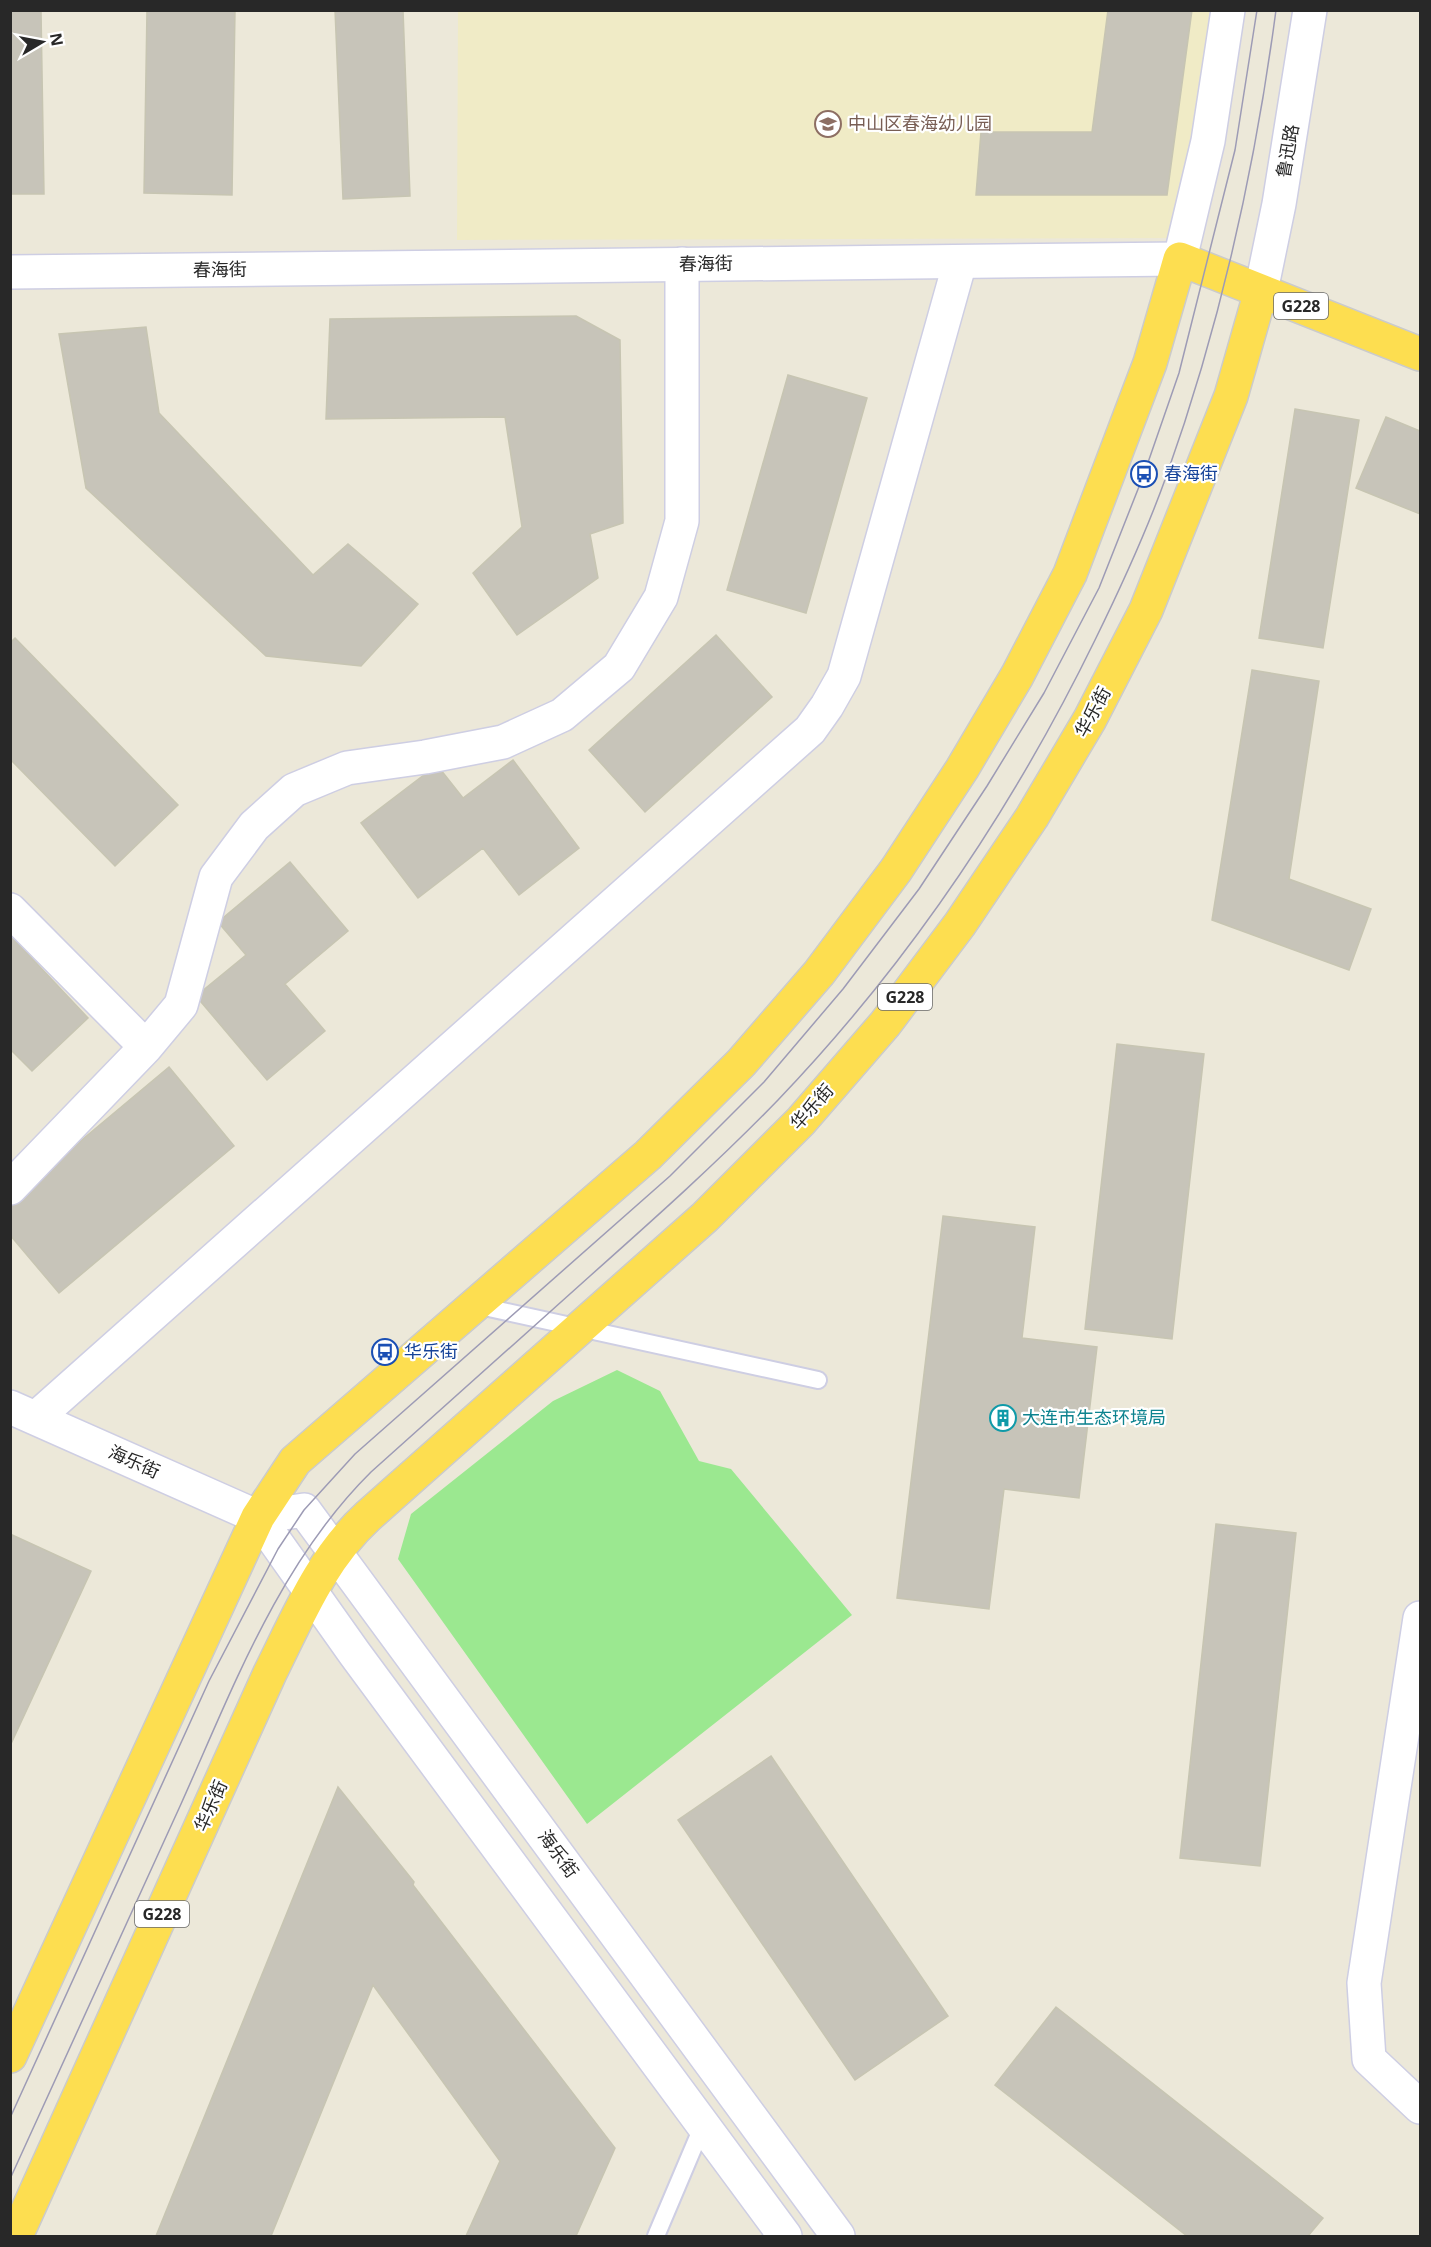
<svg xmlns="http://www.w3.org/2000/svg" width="1431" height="2247" viewBox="0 0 1431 2247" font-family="'Open Sans','Noto Sans SC',sans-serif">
	<rect width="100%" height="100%" fill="#ece8d9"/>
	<!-- education -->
	<path fill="#f0ebc6" d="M458,11H1220L1176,238L457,240Z"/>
	<!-- green -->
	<path fill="#9be890" d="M617,1370L660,1391L699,1461L731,1469L852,1615L587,1824L398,1559L411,1514L553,1401Z"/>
	<!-- building -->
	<path fill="#c7c4b9" stroke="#c7c5b2" stroke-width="1.5" d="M10,10H41L44,194H10Z
		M147,10H235L232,195L144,193Z
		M335,10H403L410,196L343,199Z
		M1108,10H1192L1167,195H976L981,132H1092Z
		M576,316L620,340L623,523L590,534L598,578L517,635L473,573L522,527L505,417L326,419L330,319Z
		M146,327L159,413L313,575L348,544L418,604L361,666L266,656L86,488L59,334Z
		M788,375L867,398L806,613L727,590Z
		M1295,409L1359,420L1323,648L1259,638Z
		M1386,417L1420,431V514L1356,488Z
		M716,635L772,697L645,812L589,750Z
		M15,638L178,805L115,866L10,759V643Z
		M1252,670L1319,681L1289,879L1371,909L1349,970L1212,920Z
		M513,760L579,848L519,895L483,848L418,898L361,823L437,765L463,798Z
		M290,862L348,931L285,984L325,1031L267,1080L196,996L246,955L218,922Z
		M10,935L88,1018L32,1071L10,1049Z
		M1117,1044L1204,1054L1172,1339L1085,1329Z
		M169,1067L234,1146L59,1293L10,1235V1200Z
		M943,1216L1035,1227L1022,1338L1097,1347L1079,1498L1004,1489L989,1609L897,1598Z
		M1216,1524L1296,1533L1260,1866L1180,1858Z
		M10,1534L91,1571L10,1746Z
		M771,1756L948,2016L855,2080L678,1820Z
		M338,1787L414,1882L413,1885L615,2148L576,2236H466L500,2161L373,1985L271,2236H156Z
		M1056,2007L1323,2218L1308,2236H1187L995,2085Z"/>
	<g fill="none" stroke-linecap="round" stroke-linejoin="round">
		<defs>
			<path id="service" d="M475,1305L818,1380
				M656,2236L703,2125"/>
			<path id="minor" d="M10,910L146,1047
				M10,1188L146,1047L181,1005L216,877L254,826L294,790L347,768L425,757L503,742L562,715L619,667L661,597L682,521V264
				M10,1407L258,1517L304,1510L838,2236
				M36,1418L810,730L827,706L844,676L960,262
				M258,1517L355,1654L785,2236
				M1420,1618L1364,1983L1369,2059L1420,2107"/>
			<path id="tertiary" d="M10,272L1180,259"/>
			<path id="secondary" d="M1180,259L1208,141L1228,10
				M1261,291L1279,204L1310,10"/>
			<path id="trunk" d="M10,2056L258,1517L295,1461L648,1155L741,1063L819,973L896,870L962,769L1017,676L1070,574L1150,363L1180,259L1420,354
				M16,2236L270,1673C298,1617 321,1559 368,1516L705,1217L801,1121L885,1024L960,924L1032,817L1090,719L1146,610L1231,396L1261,291"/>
		</defs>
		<!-- service casing -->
		<use href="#service" stroke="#cecee3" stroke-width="20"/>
		<!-- minor casing -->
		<use href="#minor" stroke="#cecee3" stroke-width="36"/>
		<!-- tertiary casing -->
		<use href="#tertiary" stroke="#cecee3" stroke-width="36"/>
		<!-- secondary casing -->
		<use href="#secondary" stroke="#cecee3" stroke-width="36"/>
		<!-- trunk casing -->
		<use href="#trunk" stroke="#cbcbcb" stroke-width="36"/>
		<!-- service -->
		<use href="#service" stroke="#fff" stroke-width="16"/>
		<!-- minor -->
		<use href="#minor" stroke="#fff" stroke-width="33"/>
		<!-- tertiary -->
		<use href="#tertiary" stroke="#fff" stroke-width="33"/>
		<!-- secondary -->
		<use href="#secondary" stroke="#fff" stroke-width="33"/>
		<!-- trunk -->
		<use href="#trunk" stroke="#fdde50" stroke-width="33"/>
		<!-- tram -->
		<path stroke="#9d9bb5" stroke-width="1.5" d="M10,2118L209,1681L278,1549L304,1510L355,1454L670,1176L764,1082L843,989L919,889L987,786L1044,693L1099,588L1144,474L1179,373L1235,150L1257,10
			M10,2179C67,2054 124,1929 181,1804C233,1688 279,1563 371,1472C444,1407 517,1342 590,1276C654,1219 718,1162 778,1100C907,965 1013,808 1095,640C1121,587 1146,533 1166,477C1220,326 1255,169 1276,10"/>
	</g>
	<!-- icons -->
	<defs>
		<symbol id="school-ring" viewBox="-11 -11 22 22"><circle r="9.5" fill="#fff" stroke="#8d6e63" stroke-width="1.5"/><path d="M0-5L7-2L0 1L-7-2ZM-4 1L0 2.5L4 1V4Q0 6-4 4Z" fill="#8d6e63"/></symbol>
		<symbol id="bus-ring" viewBox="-11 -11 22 22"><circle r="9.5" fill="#fff" stroke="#1a4fb4" stroke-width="1.5"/><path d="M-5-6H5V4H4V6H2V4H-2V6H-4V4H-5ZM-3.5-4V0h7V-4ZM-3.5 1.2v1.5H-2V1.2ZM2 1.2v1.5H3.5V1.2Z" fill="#1a4fb4"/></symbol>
		<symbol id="building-ring" viewBox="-11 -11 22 22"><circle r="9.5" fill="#fff" stroke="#0f9aa8" stroke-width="1.5"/><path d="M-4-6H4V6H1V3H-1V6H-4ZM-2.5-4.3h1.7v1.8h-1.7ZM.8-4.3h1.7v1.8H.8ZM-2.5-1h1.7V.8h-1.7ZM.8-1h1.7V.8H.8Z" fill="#0f9aa8"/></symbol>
	</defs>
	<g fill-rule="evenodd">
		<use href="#school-ring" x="813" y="109" width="30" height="30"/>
		<use href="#bus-ring" x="1129" y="459" width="30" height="30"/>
		<use href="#bus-ring" x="370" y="1337" width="30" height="30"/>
		<use href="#building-ring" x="988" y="1403" width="30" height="30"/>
	</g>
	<g text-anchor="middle" stroke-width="4.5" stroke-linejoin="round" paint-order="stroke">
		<!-- shield labels -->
		<g fill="#fff" stroke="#686868" stroke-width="1.5">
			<rect x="1274" y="293" width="54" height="26" rx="4.5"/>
			<rect x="878" y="984" width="54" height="26" rx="4.5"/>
			<rect x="135" y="1901" width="54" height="26" rx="4.5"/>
		</g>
		<g font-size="16" font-weight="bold" fill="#282828">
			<text x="1301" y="312">G228</text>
			<text x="905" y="1003">G228</text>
			<text x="162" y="1920">G228</text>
		</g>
		<!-- education labels -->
		<g font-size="18" fill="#785e54" stroke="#fff" text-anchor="start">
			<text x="848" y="130">中山区春海幼儿园</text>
		</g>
		<!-- street labels -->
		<g font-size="18" fill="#282828" stroke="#fff">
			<text transform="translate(1288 151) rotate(-80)" y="6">鲁迅路</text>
			<text transform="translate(706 264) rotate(-1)" y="6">春海街</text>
			<text transform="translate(220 270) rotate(-1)" y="6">春海街</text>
			<text transform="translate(1093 712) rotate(-61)" y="6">华乐街</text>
			<text transform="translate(812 1107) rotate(-48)" y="6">华乐街</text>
			<text transform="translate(134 1462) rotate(24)" y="6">海乐街</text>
			<text transform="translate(211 1806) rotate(-66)" y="6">华乐街</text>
			<text transform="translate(558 1854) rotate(54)" y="6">海乐街</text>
		</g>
		<!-- transit labels -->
		<g font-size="18" fill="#164399" stroke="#fff" text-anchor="start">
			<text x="1164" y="480">春海街</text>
			<text x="404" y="1358">华乐街</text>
		</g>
		<!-- culture labels -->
		<g font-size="18" fill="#0d838f" stroke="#fff" text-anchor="start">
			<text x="1022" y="1424">大连市生态环境局</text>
		</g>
	</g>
	<!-- border -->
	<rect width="1431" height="2247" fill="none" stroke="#282828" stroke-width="24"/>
	<!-- north arrow -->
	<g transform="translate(42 42) rotate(80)" stroke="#ffffff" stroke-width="4.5" paint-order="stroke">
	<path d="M0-4.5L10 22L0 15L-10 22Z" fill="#282828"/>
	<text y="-9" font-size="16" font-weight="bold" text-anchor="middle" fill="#282828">N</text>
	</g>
</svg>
